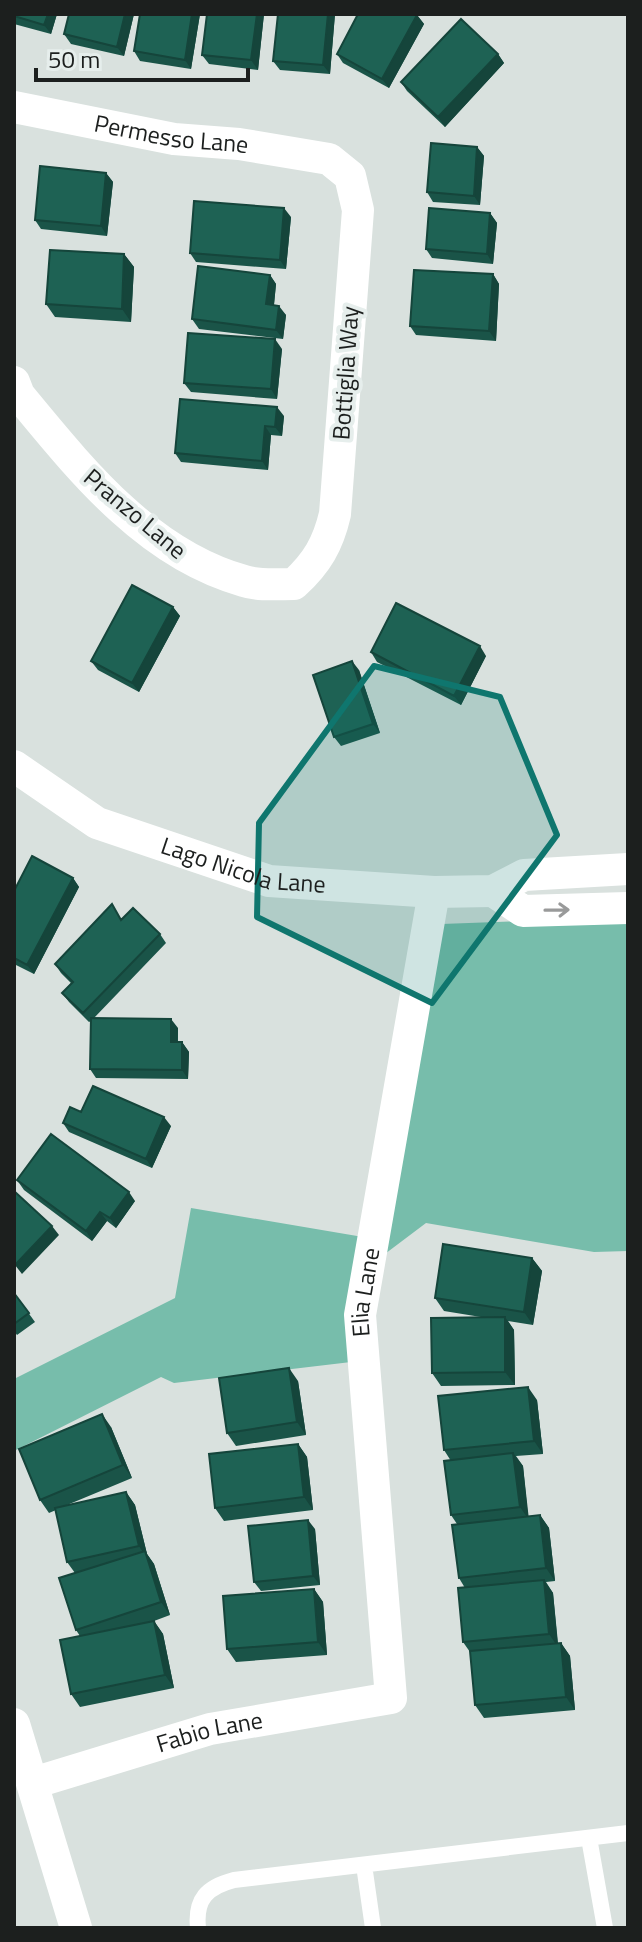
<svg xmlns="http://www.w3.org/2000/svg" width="642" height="1942" viewBox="0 0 642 1942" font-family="'Titillium Web',sans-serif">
	<rect width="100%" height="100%" fill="#d9e1de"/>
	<!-- green -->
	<path fill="#77bdab" d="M628,917V1251L594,1252L426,1223L357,1275L351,1362L174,1383L161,1377L14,1451V1379L175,1298L191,1208L363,1237L414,925Z"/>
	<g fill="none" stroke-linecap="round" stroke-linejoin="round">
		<!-- lane -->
		<path stroke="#fff" stroke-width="16" d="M589,1838L605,1928
			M364,1865L373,1928
			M198,1928C195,1899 207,1887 234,1880L628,1833"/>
		<!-- street -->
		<g stroke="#fff" stroke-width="32">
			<path id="s1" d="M14,107L174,139L239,144L329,159L350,176L358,210L335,514C328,544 317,563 294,584C278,584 259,586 244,581C147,554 81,470 19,395L14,382"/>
			<path id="s2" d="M14,766L97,823L269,881L434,892L493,891L524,875L628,869"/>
			<path d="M493,891L523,911L628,908"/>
			<path d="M14,1724L76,1928"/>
			<path id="s3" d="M33,1783L210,1729L391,1698L360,1315L434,892"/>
		</g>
	</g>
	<!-- wall -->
	<path fill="#1a5448" d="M14,14H57L51,34L14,24Z
		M69,14H134L124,56L71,44L64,34Z
		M140,14H200L191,69L140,61L134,51Z
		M207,14H264L258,70L209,64L202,55Z
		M278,14H335L330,74L280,70L273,61Z
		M417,15L424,24L389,88L343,63L337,54Z
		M498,54L504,63L445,127L407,91L401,82Z
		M477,147L484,156L480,205L433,202L427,192Z
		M106,173L113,182L107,236L41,229L35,220Z
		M490,213L497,223L493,264L432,258L426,249Z
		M291,217L286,269L196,262L190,253Z
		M124,254L134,267L131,322L55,317L46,304Z
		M493,274L499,284L496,341L416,335L410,326Z
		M270,275L276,284L274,305L286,315L283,339L199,329L192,319Z
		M282,349L277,399L191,392L184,383Z
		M284,416L282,436L271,435L268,470L181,462L175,453Z
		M173,607L180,616L139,692L98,670L91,661Z
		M371,652L486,656L461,705L377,662Z
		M359,670L380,733L341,746L334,737Z
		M73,878L79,887L34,974L14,964V891Z
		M122,919L160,934L166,943L94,1018L178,1028V1042H182L189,1052L188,1079L96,1078L90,1069L91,1021L89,1022L69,1002L62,993L71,983L61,973L55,964Z
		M81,1112L171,1126L152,1168L69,1132L63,1123Z
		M17,1180L135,1201L116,1228L107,1221L92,1241L24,1190Z
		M532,1258L542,1271L533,1325L508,1321L514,1330L515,1385L441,1386L432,1373L487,1318L444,1311L435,1298Z
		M14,1293L35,1322L17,1335L14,1331Z
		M298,1381L306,1435L236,1446L227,1433Z
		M537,1400L543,1454L516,1456L523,1466L528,1517L540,1515L549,1528L555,1581L546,1582L553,1593L558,1643H561L570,1656L575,1710L484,1718L475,1705L470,1652L463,1642L465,1588L459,1578L457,1524L451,1515V1461L444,1450Z
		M111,1427L132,1478L67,1505L126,1492L135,1505L147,1554L154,1564L170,1615L154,1621L163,1634L174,1688L80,1707L71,1694L80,1636L76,1630L75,1573L67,1562L56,1510L49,1513L40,1500Z
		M298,1444L307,1457L313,1510L224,1521L215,1508Z
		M315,1529L320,1585L261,1591L254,1582Z
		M314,1589L323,1602L327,1655L236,1662L227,1649Z"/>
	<!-- shaded-wall -->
	<path fill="#15453b" d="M48,14H57L51,34L44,25Z
		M125,14H134L124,56L117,47Z
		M192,14H200L191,69L185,60Z
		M257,14H264L258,70L251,60Z
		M328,14H335L330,74L323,65Z
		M417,15L424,24L389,88L382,79Z
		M498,54L504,63L445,127L438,117Z
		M477,147L484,156L480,205L474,196Z
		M106,173L113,182L107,236L101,226Z
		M284,208L291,217L286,269L280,260Z
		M490,213L497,223L493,264L487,254Z
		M124,254L134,267L131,322L122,309Z
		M493,274L499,284L496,341L489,331Z
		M270,275L276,284L273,314L266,304Z
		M279,306L286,315L283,339L276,330Z
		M275,339L282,349L277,399L271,389Z
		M277,407L284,416L282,436L275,427Z
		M265,426L271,435L268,470L262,461Z
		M173,607L180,616L139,692L132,683Z
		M480,646L486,656L461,705L454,696Z
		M352,661L359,670L380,733L373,724Z
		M73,878L79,887L34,974L27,965Z
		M171,1019L178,1028L177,1051L171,1042Z
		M182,1042L189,1052L188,1079L182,1070Z
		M164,1117L171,1126L152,1168L146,1159Z
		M129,1192L135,1201L116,1228L110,1218Z
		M100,1212L107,1221L92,1241L86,1231Z
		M52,1226L59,1235L22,1274L15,1265Z
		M532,1258L542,1271L533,1325L524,1312Z
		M505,1317L514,1330L515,1385L505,1372Z
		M289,1368L298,1381L306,1435L297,1422Z
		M528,1387L537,1400L543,1454L534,1441Z
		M102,1414L111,1427L132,1478L123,1465Z
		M298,1444L307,1457L313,1510L304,1497Z
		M513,1453L523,1466L529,1520L520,1507Z
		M126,1492L135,1505L147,1554L154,1564L170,1615L161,1602L146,1557L139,1546Z
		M540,1515L549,1528L555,1581L546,1568Z
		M308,1520L315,1529L320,1585L313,1576Z
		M544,1580L553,1593L558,1647L549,1634Z
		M314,1589L323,1602L327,1655L318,1642Z
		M154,1621L163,1634L174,1688L165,1675Z
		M561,1643L570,1656L575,1710L566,1697Z"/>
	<!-- building -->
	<path fill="#1e6254" stroke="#15453b" stroke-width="2" d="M14,14H48L44,25L14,16Z
		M69,14H125L117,47L64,34Z
		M140,14H192L185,60L134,51Z
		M207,14H257L251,60L202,55Z
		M278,14H328L323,65L273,61Z
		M358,14H415L417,15L382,79L337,54Z
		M461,19L498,54L438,117L401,82Z
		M431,143L477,147L474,196L427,192Z
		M40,166L106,173L101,226L35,220Z
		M194,201L284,208L280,260L190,253Z
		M429,208L490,213L487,254L426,249Z
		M50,250L124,254L122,309L46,304Z
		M198,266L270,275L266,304L279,306L276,330L192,319Z
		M414,270L493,274L489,331L410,326Z
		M188,333L275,339L271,389L184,383Z
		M180,399L277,407L275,427L265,426L262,461L175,453Z
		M132,585L173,607L132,683L91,661Z
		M396,603L480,646L454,696L371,652Z
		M352,661L373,724L334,737L313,675Z
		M32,856L73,878L27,965L14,958V891Z
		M112,904L121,920L133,908L160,934L83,1013L62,993L73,982L55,964Z
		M91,1018L171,1019V1042H182V1070L90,1069Z
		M93,1086L164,1117L146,1159L63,1123L70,1107L81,1112Z
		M51,1134L129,1192L110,1218L100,1212L86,1231L17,1180Z
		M14,1191L52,1226L15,1265L14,1264Z
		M443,1244L532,1258L524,1312L435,1298Z
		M14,1293L29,1313L14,1324Z
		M505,1317V1372L432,1373L431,1318Z
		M289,1368L297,1422L227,1433L219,1378Z
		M528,1387L534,1441L444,1450L438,1396Z
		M102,1414L123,1465L40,1500L19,1449Z
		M298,1444L304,1497L215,1508L209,1454Z
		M513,1453L520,1507L451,1515L444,1461Z
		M126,1492L139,1546L67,1562L55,1508Z
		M540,1515L546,1568L459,1578L452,1525Z
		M308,1520L313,1576L254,1582L248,1526Z
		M145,1551L161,1602L76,1630L59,1578Z
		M544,1580L549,1634L463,1642L458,1588Z
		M314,1589L318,1642L227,1649L223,1596Z
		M154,1621L165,1675L71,1694L60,1640Z
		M561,1643L566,1697L475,1705L470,1651Z"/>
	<!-- one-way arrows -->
	<defs><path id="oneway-shaft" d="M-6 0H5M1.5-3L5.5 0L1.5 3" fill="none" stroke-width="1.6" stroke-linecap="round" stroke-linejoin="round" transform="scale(2)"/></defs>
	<use stroke="#999a9a" href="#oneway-shaft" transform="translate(557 910) rotate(-1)"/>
	<!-- marked area -->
	<path fill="#0f766e" fill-opacity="0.2" stroke="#0f766e" stroke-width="6" stroke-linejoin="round" d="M374,666L500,697L557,835L432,1003L257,917L259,823Z"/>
	<g text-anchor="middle" stroke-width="8" stroke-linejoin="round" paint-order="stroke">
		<!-- street labels -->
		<g font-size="24" fill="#1c1f1e" stroke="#e6eeec">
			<text dy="8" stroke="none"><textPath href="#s1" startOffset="160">Permesso Lane</textPath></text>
			<text transform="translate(346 373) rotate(-86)" y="8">Bottiglia Way</text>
			<text transform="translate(135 514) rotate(40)" y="8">Pranzo Lane</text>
			<text dy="8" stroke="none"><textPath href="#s2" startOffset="254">Lago Nicola Lane</textPath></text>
			<text dy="8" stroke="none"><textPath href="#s3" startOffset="776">Elia Lane</textPath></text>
			<text dy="8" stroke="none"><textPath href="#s3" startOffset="184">Fabio Lane</textPath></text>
		</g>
	</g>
	<!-- border -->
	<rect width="642" height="1942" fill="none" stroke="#1c1f1e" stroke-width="32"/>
	<!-- scale -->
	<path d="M36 68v12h212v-12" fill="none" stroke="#1c1f1e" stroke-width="4"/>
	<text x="48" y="68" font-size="24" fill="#1c1f1e" stroke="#e6eeec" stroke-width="6" paint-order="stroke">50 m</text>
</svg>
